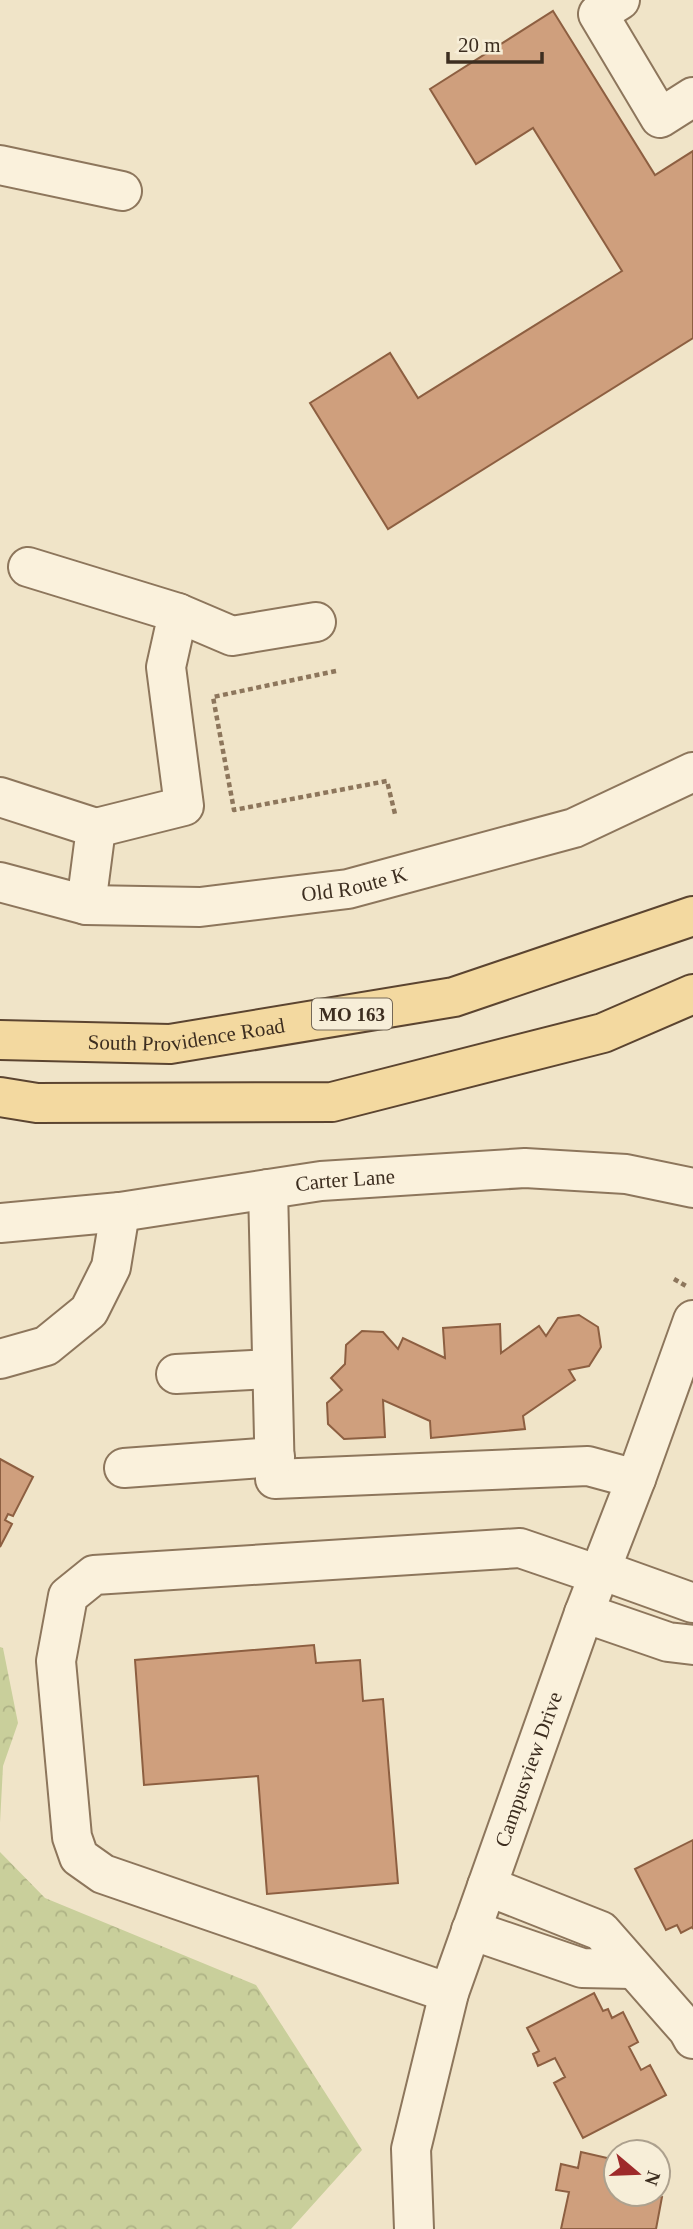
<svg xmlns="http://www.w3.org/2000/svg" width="693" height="2229" viewBox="0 0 693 2229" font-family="Georgia,serif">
	<defs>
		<pattern id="forest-crowns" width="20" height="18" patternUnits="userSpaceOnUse" patternTransform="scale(1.75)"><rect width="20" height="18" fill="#c9cf9b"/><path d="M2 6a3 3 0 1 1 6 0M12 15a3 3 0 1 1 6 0" fill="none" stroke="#aeb285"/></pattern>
	</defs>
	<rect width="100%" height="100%" fill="#f0e4c8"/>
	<!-- forest -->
	<path fill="url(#forest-crowns)" d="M0,1647L3,1648L18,1723L3,1766L0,1823Z
		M0,1852L45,1898L256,1985L362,2150L291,2229H0Z"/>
	<!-- building -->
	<path fill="#cf9f7d" stroke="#8d5f41" stroke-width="2" d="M553,11L655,175L693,151V338L388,529L310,403L390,353L418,398L622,271L533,128L476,164L430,89Z
		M579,1315L598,1327L601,1347L589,1366L569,1370L575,1380L523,1416L525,1429L431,1438L430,1421L383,1400L385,1437L344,1439L328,1424L327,1403L342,1390L331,1378L345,1364L346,1345L362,1331L383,1332L398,1349L403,1338L445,1358L443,1328L500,1324L501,1353L539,1326L546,1336L558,1318Z
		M0,1459L33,1477L13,1516L8,1514L5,1520L12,1524L0,1547Z
		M314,1645L316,1663L360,1660L363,1701L383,1699L398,1883L267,1894L258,1776L144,1785L135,1660Z
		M693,1840V1929L692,1927L681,1933L677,1925L666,1930L635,1869Z
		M594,1993L603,2011L608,2009L612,2018L623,2012L638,2042L629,2047L641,2070L650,2065L666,2095L583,2138L554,2083L565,2077L555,2058L538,2066L533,2054L539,2051L527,2028Z
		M581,2152L616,2160V2194H650L662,2197L656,2229H561L569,2192L556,2190L561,2164L578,2168Z"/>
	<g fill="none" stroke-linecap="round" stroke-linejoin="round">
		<defs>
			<g id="minor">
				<path d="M620,0L598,14L660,118L693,97"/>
				<path d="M0,165L122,191"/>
				<path d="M28,567L178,613L166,667L184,806L96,828"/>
				<path d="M178,613L232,636L316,622"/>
				<path d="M0,797L96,828L86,905"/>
				<path id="s1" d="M0,882L86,905L200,907L348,889L574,828L693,772"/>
				<path d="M268,1189L275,1479L588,1466L636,1479"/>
				<path id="s2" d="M0,1223L120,1212L321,1181L525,1168L626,1174L693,1188"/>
				<path d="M0,1359L46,1346L89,1311L111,1267L120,1212"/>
				<path d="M176,1374L272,1369"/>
				<path d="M124,1468L275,1457"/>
				<path d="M601,1570L693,1603"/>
				<path d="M584,1613L668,1642L693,1645"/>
				<path d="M487,1886L601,1931L688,2030L693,2039"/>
				<path d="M471,1930L582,1968L632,1969"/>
				<path d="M449,1993L103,1874L79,1857L72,1837L56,1661L68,1596L94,1575L520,1548L599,1575"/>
				<path id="s3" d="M414,2229L411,2149L449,1993L584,1613L636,1479L693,1320"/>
			</g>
			<g id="major">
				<path id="s4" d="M0,1040L170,1044L454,997L693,916"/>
				<path d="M0,1097L37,1103L332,1102L603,1033L693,994"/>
			</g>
		</defs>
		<!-- minor casing -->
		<use href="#minor" stroke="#8d765c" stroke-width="42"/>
		<!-- major casing -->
		<use href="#major" stroke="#5b4430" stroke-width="42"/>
		<!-- path -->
		<path stroke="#8d765c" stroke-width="4.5" stroke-dasharray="5 3.5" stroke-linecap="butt" d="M336,671L213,697L234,810L387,781L395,814
			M674,1279L686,1286"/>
		<!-- minor -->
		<use href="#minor" stroke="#faf1dc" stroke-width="38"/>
		<!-- major -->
		<use href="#major" stroke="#f3d9a0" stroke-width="38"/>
	</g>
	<g text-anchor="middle" stroke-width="5" stroke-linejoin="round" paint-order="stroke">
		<!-- shield labels -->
		<rect fill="#f7eed8" stroke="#756857" stroke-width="2" x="312" y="998.5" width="80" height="31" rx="5"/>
		<g font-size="19" font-weight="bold" fill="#3d2e20">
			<text x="352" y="1021">MO 163</text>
		</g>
		<!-- street labels -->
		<g font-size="21" fill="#3d2e20" stroke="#f7eed8">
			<text dy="7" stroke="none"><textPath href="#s1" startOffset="359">Old Route K</textPath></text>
			<text dy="7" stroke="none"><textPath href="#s4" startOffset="187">South Providence Road</textPath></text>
			<text dy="7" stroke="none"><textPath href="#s2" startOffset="348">Carter Lane</textPath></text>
			<text dy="7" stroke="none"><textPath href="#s3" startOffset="478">Campusview Drive</textPath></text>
		</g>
	</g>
	<!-- north arrow -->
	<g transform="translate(637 2173) rotate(109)"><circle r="33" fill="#f7eed8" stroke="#ada18e" stroke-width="2"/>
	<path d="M0-5L12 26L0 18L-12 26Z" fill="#9e2a2b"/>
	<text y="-10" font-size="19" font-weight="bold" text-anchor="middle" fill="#3d2e20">N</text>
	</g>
	<!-- scale -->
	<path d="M448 52v10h94v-10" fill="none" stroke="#3d2e20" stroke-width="3.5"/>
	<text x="458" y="52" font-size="21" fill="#3d2e20" stroke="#f7eed8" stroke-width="5" paint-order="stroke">20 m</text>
</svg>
